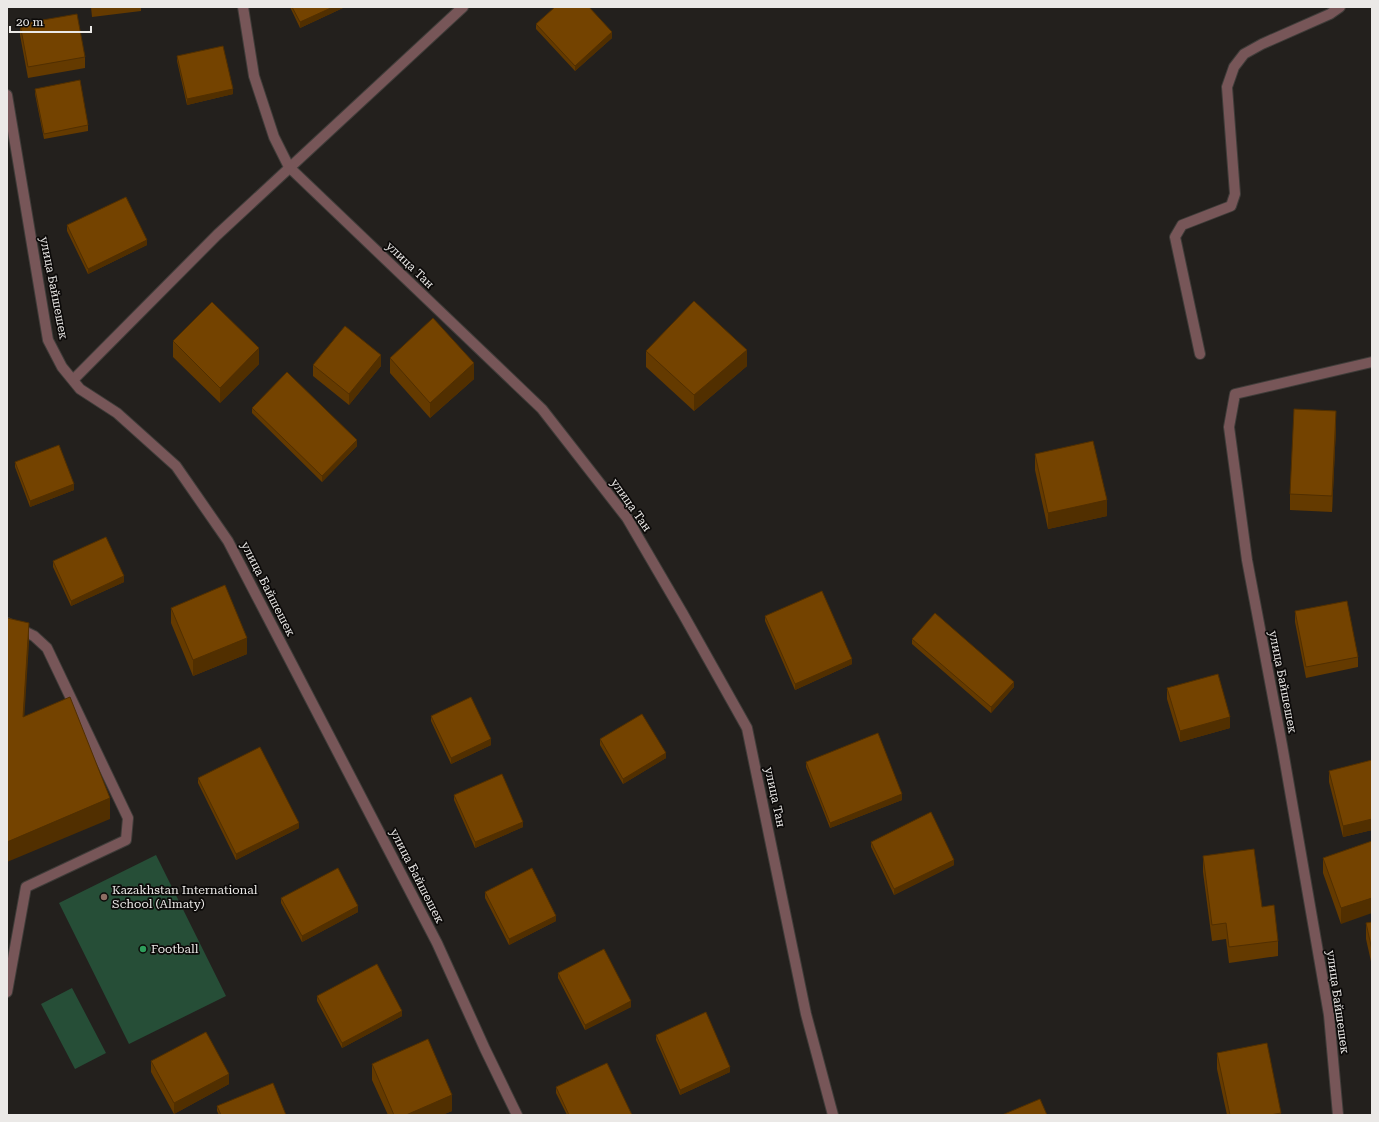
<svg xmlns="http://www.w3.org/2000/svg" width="1379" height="1122" viewBox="0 0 1379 1122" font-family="'Roboto Serif',serif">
	<rect width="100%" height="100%" fill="#23201d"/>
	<!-- park -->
	<path fill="#264e37" d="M156,855L226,996L129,1044L59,903Z
		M72,988L106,1053L75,1069L41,1004Z"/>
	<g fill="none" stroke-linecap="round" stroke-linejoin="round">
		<defs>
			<path id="lane" d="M1200,354L1175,237L1182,225L1231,206L1235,194L1227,87L1234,67L1244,54L1262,44L1330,14L1340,7
				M7,623L34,636L47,648L128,818L126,840L26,887L7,992"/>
			<path id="street" d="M243,7L254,76L274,137L289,167L542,409L627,518L683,614L747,728L806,1014L833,1115
				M7,95L48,340L62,367L80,389L117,413L176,466L228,541L437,943L485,1049L517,1115
				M73,380L217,235L463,7
				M1338,1115L1329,1015L1282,745L1247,560L1229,427L1235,394L1372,362"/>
		</defs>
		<!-- lane casing -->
		<use href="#lane" stroke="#3f3c39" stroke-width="12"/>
		<!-- street casing -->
		<use href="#street" stroke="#3f3c39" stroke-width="12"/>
		<!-- lane -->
		<use href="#lane" stroke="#775658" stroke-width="10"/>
		<!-- street -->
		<use href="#street" stroke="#775658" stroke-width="10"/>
	</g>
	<!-- wall -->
	<path fill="#643a00" d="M91,7H141V11L92,17Z
		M290,7H345L300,28Z
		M20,24L85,57V68L28,78L20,35Z
		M536,24L612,38L575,71L536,29Z
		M177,56L233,94L187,105L177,61Z
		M35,89L88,125V131L44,139L35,94Z
		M67,225L147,245L88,274L67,231Z
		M173,341L259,364L220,403L173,357Z
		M646,351L747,366L694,411L646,367Z
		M390,358L474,379L430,418L390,373Z
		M313,365L381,366L349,405L313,376Z
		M252,408L357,446L322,482L252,413Z
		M1336,427L1332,512L1290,510V494Z
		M1035,454L1107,516L1048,529L1035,470Z
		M15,462L74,490L30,507L15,467Z
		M53,561L124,582L71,606L53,567Z
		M171,608L247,654L193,676L171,623Z
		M1295,611L1358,657V667L1306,678L1295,622Z
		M765,616L852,664L795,690L765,621Z
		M912,639L1014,687L991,713L912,644Z
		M1167,688L1230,728L1180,742L1167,699Z
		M431,716L491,745L451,764L431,721Z
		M600,739L666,758L623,784L600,745Z
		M1372,760V830L1343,837L1329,782V771Z
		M806,762L902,800L830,828L806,767Z
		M198,778L299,828L236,860L198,783Z
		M454,795L523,827L475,848L454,800Z
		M1372,841L1341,924L1323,873V858Z
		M871,842L954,865L894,895L871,847Z
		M1203,856L1262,907L1278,941V956L1229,963L1226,939L1212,941L1203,872Z
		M485,892L556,921L509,945L485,898Z
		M281,898L358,912L302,942L281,903Z
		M1372,922V966L1366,939V923Z
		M558,973L631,1007L585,1030L558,978Z
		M317,996L402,1016L342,1048L317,1001Z
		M1371,1003H1372V1018L1371,1014Z
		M656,1035L730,1072L680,1095L656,1040Z
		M1217,1053L1281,1115H1227L1217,1069Z
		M151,1061L229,1084L174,1114L151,1072Z
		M372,1064L452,1111L442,1115H388L372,1080Z
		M556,1087L632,1115H567L556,1093Z
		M217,1106L286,1115H219L217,1111Z"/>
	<!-- shaded-wall -->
	<path fill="#512f00" d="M333,7H345L300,28V22Z
		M612,32V38L575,71V66Z
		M233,89V94L187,105V99Z
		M147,240V245L88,274V269Z
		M259,348V364L220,403V388Z
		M747,350V366L694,411V395Z
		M381,355V366L349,405V394Z
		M474,363V379L430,418V403Z
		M1336,411V427L1332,512V496Z
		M357,440V446L322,482V476Z
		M74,484V490L30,507V501Z
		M1107,500V516L1048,529V513Z
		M124,576V582L71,606V601Z
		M29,623V643L23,738V717Z
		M247,638V654L193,676V660Z
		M852,659V664L795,690V684Z
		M1014,682V687L991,713V707Z
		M1230,717V728L1180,742V731Z
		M491,739V745L451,764V758Z
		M666,753V758L623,784V779Z
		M902,794V800L830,828V823Z
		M110,798V819L7,862V842Z
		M1372,819V830L1343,837V826Z
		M523,822V827L475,848V842Z
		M299,823V828L236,860V854Z
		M954,860V865L894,895V889Z
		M1372,898V913L1341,924V908Z
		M358,906V912L302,942V936Z
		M556,916V921L509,945V939Z
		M631,1001V1007L585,1030V1025Z
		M402,1011V1016L342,1048V1043Z
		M730,1067V1072L680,1095V1090Z
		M229,1074V1084L174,1114V1103Z
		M452,1095V1111L442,1115H406Z
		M1281,1113V1115H1270Z"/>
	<!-- building -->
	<path fill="#744300" stroke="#512f00" d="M292,7H333L300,22Z
		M555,7H589L612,32L575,66L536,24Z
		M77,14L85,57L28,67L20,24Z
		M223,46L233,89L187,99L177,56Z
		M80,80L88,125L44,134L35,89Z
		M126,197L147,240L88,269L67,225Z
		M694,301L747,350L694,395L646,351Z
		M212,302L259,348L220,388L173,341Z
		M433,318L474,363L430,403L390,358Z
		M345,326L381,355L349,394L313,365Z
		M287,372L357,440L322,476L252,408Z
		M1294,409L1336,411L1332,496L1290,494Z
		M1093,441L1107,500L1048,513L1035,454Z
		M59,445L74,484L30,501L15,462Z
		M106,537L124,576L71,601L53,561Z
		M225,585L247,638L193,660L171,608Z
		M822,591L852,659L795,684L765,616Z
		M1347,601L1358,657L1306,667L1295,611Z
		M935,613L1014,682L991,707L912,639Z
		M7,618L29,623L23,717L70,697L110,798L7,842Z
		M1218,674L1230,717L1180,731L1167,688Z
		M471,697L491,739L451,758L431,716Z
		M642,714L666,753L623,779L600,739Z
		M878,733L902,794L830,823L806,762Z
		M260,747L299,823L236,854L198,778Z
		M1372,760V819L1343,826L1329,771Z
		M502,774L523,822L475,842L454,795Z
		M931,812L954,860L894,889L871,842Z
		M1372,841V898L1341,908L1323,858Z
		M1254,849L1262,907L1274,905L1278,941L1229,947L1226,923L1212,925L1203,856Z
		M338,868L358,906L302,936L281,898Z
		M532,868L556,916L509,939L485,892Z
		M1372,922V950L1366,923Z
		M604,949L631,1001L585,1025L558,973Z
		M377,964L402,1011L342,1043L317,996Z
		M706,1012L730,1067L680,1090L656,1035Z
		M206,1032L229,1074L174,1103L151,1061Z
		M428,1039L452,1095L406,1115H394L372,1064Z
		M1267,1043L1281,1113L1270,1115H1230L1217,1053Z
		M607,1063L632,1115H569L556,1087Z
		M273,1083L286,1115H221L217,1106Z
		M1040,1099L1047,1115H1002Z"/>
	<!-- markers -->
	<circle fill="#8d6e63" stroke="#0c0a09" stroke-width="1.5" cx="104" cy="897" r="4"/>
	<circle fill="#2e9e5b" stroke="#0c0a09" stroke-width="1.5" cx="143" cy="949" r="4"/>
	<g text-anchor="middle" stroke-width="3.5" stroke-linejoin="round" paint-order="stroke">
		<!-- street labels -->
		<g font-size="12" fill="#ebe9e7" stroke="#0c0a09">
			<text transform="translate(410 265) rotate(44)" y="4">улица Тан</text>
			<text transform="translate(54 288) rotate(79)" y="4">улица Байшешек</text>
			<text transform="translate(631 505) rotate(55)" y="4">улица Тан</text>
			<text transform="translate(268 589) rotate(63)" y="4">улица Байшешек</text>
			<text transform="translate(1283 682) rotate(79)" y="4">улица Байшешек</text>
			<text transform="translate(775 797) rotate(78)" y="4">улица Тан</text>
			<text transform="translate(417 876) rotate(63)" y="4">улица Байшешек</text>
			<text transform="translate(1338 1002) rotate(82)" y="4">улица Байшешек</text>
		</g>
		<!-- poi labels -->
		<g font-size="12" fill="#ebe9e7" stroke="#0c0a09" text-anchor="start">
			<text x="112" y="894">Kazakhstan International<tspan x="112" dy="14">School (Almaty)</tspan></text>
			<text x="151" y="953">Football</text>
		</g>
	</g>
	<!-- border -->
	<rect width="1379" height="1122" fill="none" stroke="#ebe9e7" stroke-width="16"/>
	<!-- scale -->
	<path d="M10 26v6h81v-6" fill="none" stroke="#ebe9e7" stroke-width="2"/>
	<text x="16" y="26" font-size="12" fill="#ebe9e7" stroke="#0c0a09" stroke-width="3" paint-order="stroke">20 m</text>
</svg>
